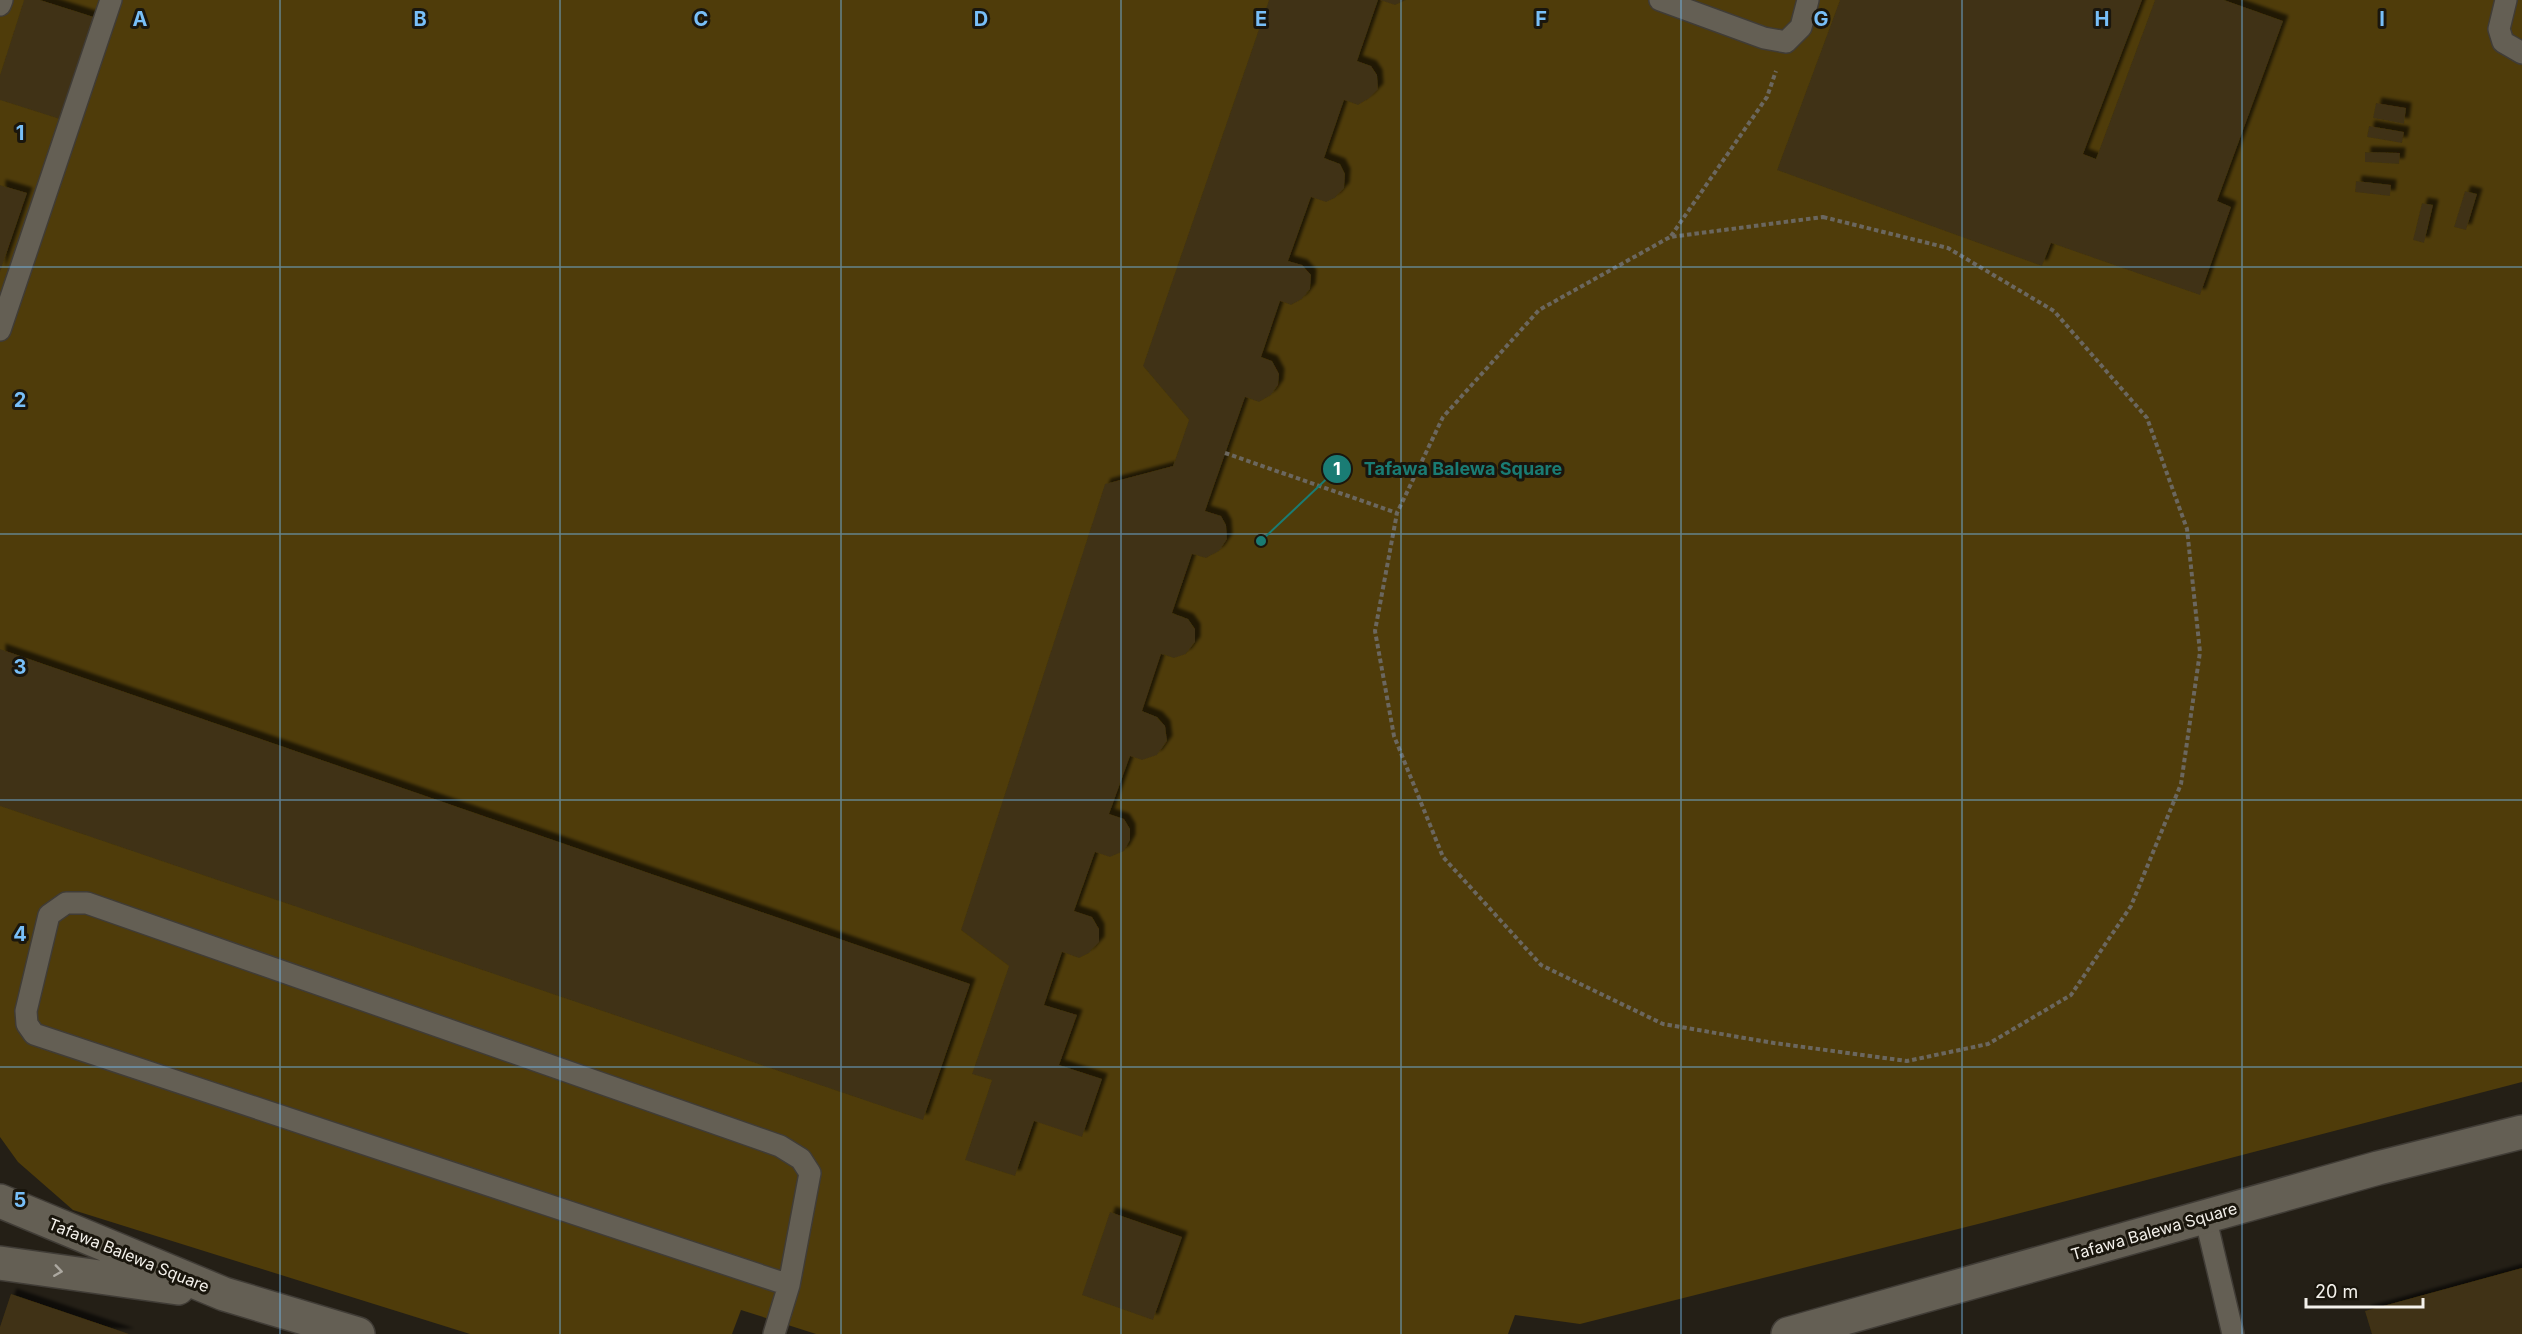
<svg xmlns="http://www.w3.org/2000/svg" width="2522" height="1334" viewBox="0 0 2522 1334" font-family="Inter,sans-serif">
	<defs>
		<filter id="shadow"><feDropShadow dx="5.5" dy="-5.5" stdDeviation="1.5" flood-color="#0009"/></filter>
	</defs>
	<rect width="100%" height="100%" fill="#241f16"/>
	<!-- green -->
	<path fill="#4f3c0a" d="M0,0H2522V1082L1982,1223L1580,1324L1515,1315L1508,1334H816L741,1310L732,1334H470L73,1210L18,1162L0,1137Z"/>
	<!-- building -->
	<path fill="#413312" filter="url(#shadow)" d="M24,0H40L100,19L66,121L0,100V75Z
		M1269,0H1378L1357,61L1371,66L1377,75L1378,89L1368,99L1358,105L1344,100L1324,158L1340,164L1345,174L1344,188L1335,198L1326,202L1311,197L1288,261L1302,265L1311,275L1310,289L1302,299L1291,305L1280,301L1261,357L1272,361L1279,374L1278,385L1271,395L1259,402L1245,397L1205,511L1221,516L1226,525L1227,539L1219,551L1206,558L1192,554L1172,613L1188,619L1195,629V642L1186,654L1174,658L1161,654L1142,711L1157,717L1165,726L1167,741L1157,755L1142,760L1130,756L1109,814L1124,819L1130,829V840L1124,851L1110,857L1095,852L1074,911L1092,917L1099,929V942L1089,953L1079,958L1062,952L1044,1005L1077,1015L1059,1065L1102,1079L1082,1137L1034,1121L1015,1176L965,1160L992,1080L972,1074L1009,966L961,930L1105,484L1173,466L1189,420L1143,366Z
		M1380,0H1406L1395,5Z
		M1840,0H2142L2083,154L2096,159L2155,0H2224L2283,21L2217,201L2231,207L2200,295L2051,243L2042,266L1777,170Z
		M2376,103L2406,108L2404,124L2373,118Z
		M2369,126L2404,132L2402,143L2367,137Z
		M2365,152L2400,153L2399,164L2365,162Z
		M2356,181L2391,185L2390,196L2355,192Z
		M0,185L27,193L0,272Z
		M2465,191L2477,194L2466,230L2454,227Z
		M2422,203L2433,205L2424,243L2413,240Z
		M0,649L970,984L923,1120L0,806Z
		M1110,1212L1182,1237L1153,1320L1082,1295Z
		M2522,1268V1334H2372L2365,1311Z
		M11,1294L129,1334H0V1327Z"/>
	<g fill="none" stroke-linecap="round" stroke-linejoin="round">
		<defs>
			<path id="service" d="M1660,0L1764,38L1786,42L1801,27L1808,0
				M2506,0L2499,29L2503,42L2522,53
				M0,5L2,0
				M0,330L111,0
				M2205,1216L2233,1334
				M774,1334L789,1285L810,1173L801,1159L780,1146L87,903H66L49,915L26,1011L27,1024L34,1034L789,1285"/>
			<path id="minor" d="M0,1201L224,1294L358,1334
				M0,1263L178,1288
				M1788,1334L2378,1168L2522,1132"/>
		</defs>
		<!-- service casing -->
		<use href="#service" stroke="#403c36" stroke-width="24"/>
		<!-- minor casing -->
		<use href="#minor" stroke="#403c36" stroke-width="36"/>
		<!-- path -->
		<path stroke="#6b675f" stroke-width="4" stroke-dasharray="4.5 3" stroke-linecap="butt" d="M1823,217L1948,248L2054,311L2147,418L2187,529L2200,652L2181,784L2131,906L2071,995L1988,1044L1907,1061L1774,1043L1663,1024L1541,965L1443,857L1394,736L1375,631L1397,513L1443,417L1539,310L1670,237Z
			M1671,236L1767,97L1776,71
			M1225,453L1397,513"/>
		<!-- service -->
		<use href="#service" stroke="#645f54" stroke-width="21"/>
		<!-- minor -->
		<use href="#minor" stroke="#645f54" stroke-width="33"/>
	</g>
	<!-- one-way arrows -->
	<defs><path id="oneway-chevron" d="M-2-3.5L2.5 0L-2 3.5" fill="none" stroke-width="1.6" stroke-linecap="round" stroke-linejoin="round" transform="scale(1.5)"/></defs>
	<use stroke="#aca8a0" href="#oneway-chevron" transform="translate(58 1271) rotate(8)"/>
	<!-- grid -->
	<path fill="none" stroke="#78bff8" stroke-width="1.5" stroke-opacity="0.55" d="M280,0V1334M560,0V1334M841,0V1334M1121,0V1334M1401,0V1334M1681,0V1334M1962,0V1334M2242,0V1334M0,267H2522M0,534H2522M0,800H2522M0,1067H2522"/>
	<g text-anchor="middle" stroke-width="6" stroke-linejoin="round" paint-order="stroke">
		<!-- street labels -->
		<g font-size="16" fill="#f4f1eb" stroke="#1a160d">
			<text transform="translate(2154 1231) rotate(-16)" y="6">Tafawa Balewa Square</text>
			<text transform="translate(129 1255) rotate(22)" y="6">Tafawa Balewa Square</text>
		</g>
	</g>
	<g font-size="20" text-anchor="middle" font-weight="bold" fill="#78bff8" stroke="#1a160d" stroke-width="6" stroke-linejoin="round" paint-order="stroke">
		<text x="140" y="26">A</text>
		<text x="420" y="26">B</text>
		<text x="701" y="26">C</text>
		<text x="981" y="26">D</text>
		<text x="1261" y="26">E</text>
		<text x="1541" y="26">F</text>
		<text x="1821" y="26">G</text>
		<text x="2102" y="26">H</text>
		<text x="2382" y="26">I</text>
		<text x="20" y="140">1</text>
		<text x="20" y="407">2</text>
		<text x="20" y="674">3</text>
		<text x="20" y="941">4</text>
		<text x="20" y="1207">5</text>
	</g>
	<!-- callouts -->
	<path fill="none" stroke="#1a7c74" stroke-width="2" d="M1261 541L1337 469"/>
	<g fill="#1a7c74" stroke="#1a160d" stroke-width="2">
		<circle cx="1261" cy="541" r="6"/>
		<circle cx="1337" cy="469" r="15"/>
	</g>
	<g font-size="18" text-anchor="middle" font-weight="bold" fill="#fff">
		<text x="1337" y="475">1</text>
	</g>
	<g font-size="18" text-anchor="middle" font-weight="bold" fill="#1a7c74" stroke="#1a160d" stroke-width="6" stroke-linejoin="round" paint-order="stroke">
		<text x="1463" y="475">Tafawa Balewa Square</text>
	</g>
	<!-- scale -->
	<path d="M2306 1298v9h117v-9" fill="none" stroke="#f4f1eb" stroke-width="3"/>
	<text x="2315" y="1298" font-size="18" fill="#f4f1eb" stroke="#1a160d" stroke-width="4.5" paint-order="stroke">20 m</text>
</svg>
